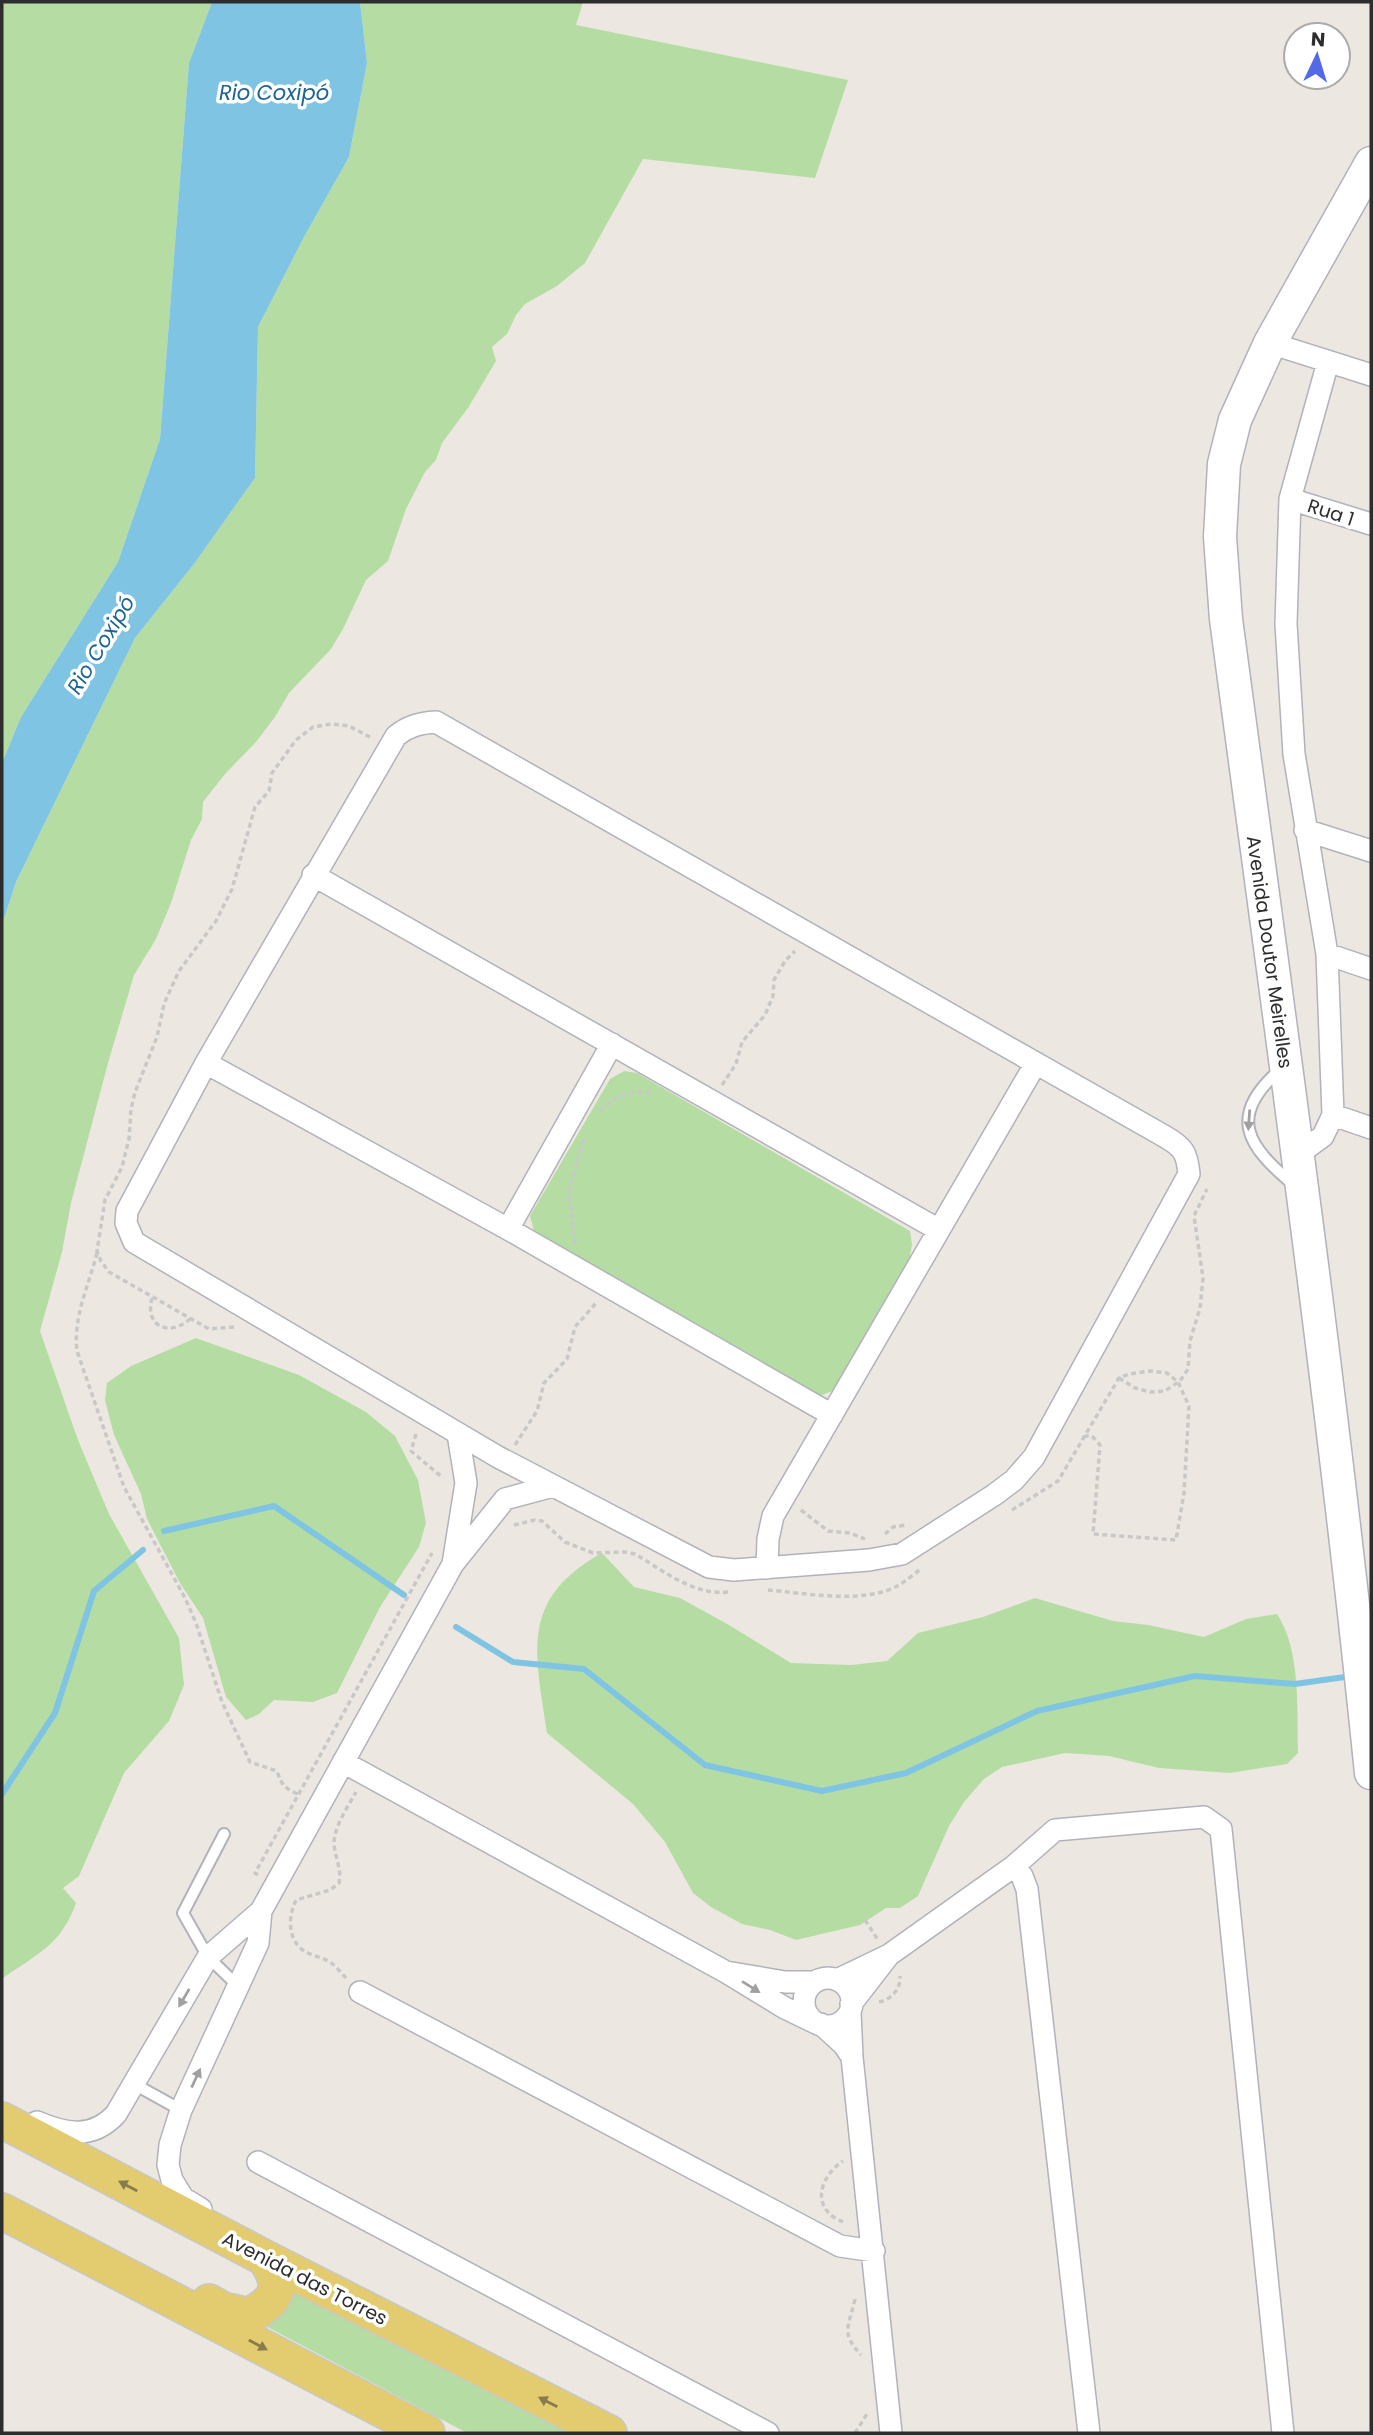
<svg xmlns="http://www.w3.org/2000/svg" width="1373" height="2435" viewBox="0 0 1373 2435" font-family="Poppins,sans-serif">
	<rect width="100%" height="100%" fill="#ece8e1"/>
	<!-- green -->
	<path fill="#b5dda3" d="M2,2H212L189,63L160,439L118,562L21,717L2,763Z
		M360,2H583L576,25L848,80L815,178L643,159L585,263L557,286L525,304L516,315L507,334L492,347L496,361L468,408L442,443L436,460L425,472L406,509L388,561L366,580L343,629L331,649L289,693L275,717L256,742L225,774L203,802L202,819L191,840L171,903L156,939L134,975L108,1063L71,1203L62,1252L40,1331L78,1440L109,1514L179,1638L184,1685L169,1721L124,1773L79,1876L63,1888L76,1903C61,1946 36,1954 2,1979V925L16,882L135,638L194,564L255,478L258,327L304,237L349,157L367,63Z
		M624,1071L637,1073L910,1231L912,1245L909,1261L834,1390L820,1396L535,1235L530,1216L610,1079Z
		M196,1338L299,1375L366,1412L395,1436L418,1480L426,1523L419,1547L380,1607L337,1693L313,1702L274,1700L259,1714L246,1720L226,1697L203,1618L180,1583L147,1519L141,1494L114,1435L105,1400L107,1383L131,1366Z
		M602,1553L634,1587L680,1598L729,1625L791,1663L851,1665L887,1661L918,1633L983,1617L1035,1598L1113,1621L1148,1625L1204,1637L1246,1619L1277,1614C1301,1650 1297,1710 1298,1753L1287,1764L1230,1773L1159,1768L1109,1756L1065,1753L1002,1767L984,1779L964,1802L949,1826L918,1896L900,1908H886L860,1925L796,1940L770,1930L742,1924L711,1907L693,1893L665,1842L633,1804L547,1733C535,1652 519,1599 602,1553Z
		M292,2285L577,2433H467L258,2322Z"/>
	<!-- water -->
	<path fill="#7fc4e3" d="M212,2H360L367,63L349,157L304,237L258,327L255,478L194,564L135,638L16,882L2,925V763L21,717L118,562L160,439L189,63Z"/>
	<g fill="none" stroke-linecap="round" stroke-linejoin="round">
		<!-- stream -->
		<path stroke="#7fc4e3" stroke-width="6" d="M164,1531L274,1506L404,1595
			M456,1627L513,1662L584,1669L705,1765L822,1791L906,1773L1037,1711L1195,1676L1295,1684L1352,1676
			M2,1794L55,1713L94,1591L143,1550"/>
		<defs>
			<path id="lane" d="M1281,1069C1226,1116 1247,1146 1294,1185
				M224,1834L183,1913L208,1957L238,1986
				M134,2084L181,2110"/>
			<path id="street" d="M1270,343L1371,375
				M1290,499L1371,524
				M436,722L1164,1136C1183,1147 1187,1152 1189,1174L1034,1457L1014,1480L994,1495L902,1554L869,1560L734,1570L709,1567L498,1457L134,1242L126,1223L127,1211L206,1063L396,736C408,726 420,723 436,722Z
				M1305,830L1371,851
				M313,875L939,1230
				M1327,954L1371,969
				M206,1063L508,1229L832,1415
				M1333,1115L1371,1128
				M1297,1155L1323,1136L1333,1115L1327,954L1294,754L1286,624L1290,499L1328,362
				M508,1229L612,1044
				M458,1434L466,1483L453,1564L505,1499L553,1486
				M767,1568L768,1539L773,1516L1036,1063
				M343,1762L726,1972
				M1014,1866L1022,1876L1027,1889L1089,2433
				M889,1955L1014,1866L1055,1830L1204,1817L1221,1829L1283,2433
				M804 2002a24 24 0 1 1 48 0a24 24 0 1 1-48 0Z
				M837,1980L889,1955L851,2004
				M814,1982H785L726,1972L785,2008L816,2023
				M360,1992L840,2246L874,2251
				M821,2024L844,2045L852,2057L850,2012
				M852,2057L891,2433
				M37,2122C65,2134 92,2140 116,2114L208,1957L261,1911L453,1564
				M258,2162L768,2433
				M201,2209L183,2198L172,2180L168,2165L170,2145L181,2110L258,1943L261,1911"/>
			<path id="secondary" d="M1371,163L1270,343L1235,420L1224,464L1220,537L1226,619C1277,1003 1332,1387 1371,1773"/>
			<path id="primary" d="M2,2120L265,2258L609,2433
				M2,2211L427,2433
				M209,2302L223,2310L249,2316C279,2299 284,2287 265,2258"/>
		</defs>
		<!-- lane casing -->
		<use href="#lane" stroke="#b1b2bb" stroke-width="14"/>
		<!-- street casing -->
		<use href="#street" stroke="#b1b2bb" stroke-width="24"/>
		<!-- secondary casing -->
		<use href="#secondary" stroke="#b1b2bb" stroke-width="35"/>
		<!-- primary casing -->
		<use href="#primary" stroke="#c8c8c8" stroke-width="38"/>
		<!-- path -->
		<path stroke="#c8c8c8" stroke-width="3.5" stroke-dasharray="5 3.5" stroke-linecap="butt" d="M722,1085L736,1064L742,1042L765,1015L773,996L774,980L785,961L795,951
			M600,1111C616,1095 630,1091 652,1092
			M575,1244L569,1191L584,1139
			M97,1253C89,1285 73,1316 77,1351L124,1487L185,1598L196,1623L222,1702L250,1762L277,1771C281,1784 285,1789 298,1794
			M152,1298C144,1327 170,1337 190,1319
			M234,1327L209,1329L109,1272L101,1261L97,1251L105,1200L122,1167L129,1139L131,1109L135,1092L157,1037L164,1004L179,971L216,921L232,889L255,807L269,791L272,773L296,740L313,727L331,724L349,726L370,737
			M1119,1378L1135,1388L1150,1392L1165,1391L1180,1381L1188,1369L1190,1341L1200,1308L1203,1278L1194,1216L1207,1189
			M416,1434L411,1451L443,1478
			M515,1445L537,1411L544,1383L567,1359L575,1327L596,1303
			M801,1510L828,1531L850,1533L865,1539
			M1012,1510L1058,1481L1119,1378L1129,1374L1150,1371L1167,1373L1178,1382L1189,1406L1184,1493L1176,1540L1093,1534L1100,1445L1092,1436H1085
			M514,1525L535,1520L542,1521L565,1542L593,1553L624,1552L635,1554C664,1571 694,1596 729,1592
			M885,1534L893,1527L906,1525
			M768,1590C805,1593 865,1605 899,1585C906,1581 914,1574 921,1569
			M258,1875L255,1873L432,1553
			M865,1920L878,1940
			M346,1978C341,1973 336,1966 330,1962C322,1957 312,1956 304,1951C287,1939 288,1917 296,1900L330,1890L339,1883C342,1869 335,1858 334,1844C334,1826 348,1807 356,1792
			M879,2002C891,2000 901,1989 900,1976
			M843,2222C839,2220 832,2217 829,2213C812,2196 827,2171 843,2161
			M855,2299C849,2327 840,2332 861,2355
			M855,2433L867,2414"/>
		<!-- lane -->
		<use href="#lane" stroke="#fff" stroke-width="10"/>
		<!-- street -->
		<use href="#street" stroke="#fff" stroke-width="21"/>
		<!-- secondary -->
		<use href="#secondary" stroke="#fff" stroke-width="32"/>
		<!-- primary -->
		<use href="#primary" stroke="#e3cc6f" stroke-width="35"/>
	</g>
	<!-- one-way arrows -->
	<defs><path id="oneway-solid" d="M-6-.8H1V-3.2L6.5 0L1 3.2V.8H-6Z" transform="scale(1.75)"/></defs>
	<g fill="#a0a0a0">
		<use href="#oneway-solid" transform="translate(1249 1120) rotate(94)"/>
		<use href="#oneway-solid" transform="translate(751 1987) rotate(32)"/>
		<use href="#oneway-solid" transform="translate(184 1998) rotate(120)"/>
		<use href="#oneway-solid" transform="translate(196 2078) rotate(-65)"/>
	</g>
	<g fill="#887c4e">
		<use href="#oneway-solid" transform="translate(128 2186) rotate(-152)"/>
		<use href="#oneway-solid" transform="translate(258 2345) rotate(28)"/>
		<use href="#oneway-solid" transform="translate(548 2402) rotate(-153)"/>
	</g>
	<g text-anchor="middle" stroke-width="7" stroke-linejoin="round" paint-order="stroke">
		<!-- street labels -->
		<g font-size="19" fill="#2d2d2d" stroke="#fff">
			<text transform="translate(1331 512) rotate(18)" y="7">Rua 1</text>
			<text transform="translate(1270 952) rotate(82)" y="7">Avenida Doutor Meirelles</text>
			<text transform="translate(305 2278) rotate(27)" y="7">Avenida das Torres</text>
		</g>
		<!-- water labels -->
		<g font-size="21" font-style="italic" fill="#1c6491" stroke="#fff">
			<text x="274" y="100">Rio Coxipó</text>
			<text transform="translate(101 645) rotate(-59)" y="7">Rio Coxipó</text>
		</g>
	</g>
	<!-- border -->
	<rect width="1373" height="2435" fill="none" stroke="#2d2d2d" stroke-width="7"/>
	<!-- north arrow -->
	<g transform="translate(1317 56) rotate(4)"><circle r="33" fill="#ffffff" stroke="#ababab" stroke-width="2"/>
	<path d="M0-5L12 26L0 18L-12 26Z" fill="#5369e7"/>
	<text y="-10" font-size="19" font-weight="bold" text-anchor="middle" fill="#2d2d2d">N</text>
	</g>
</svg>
